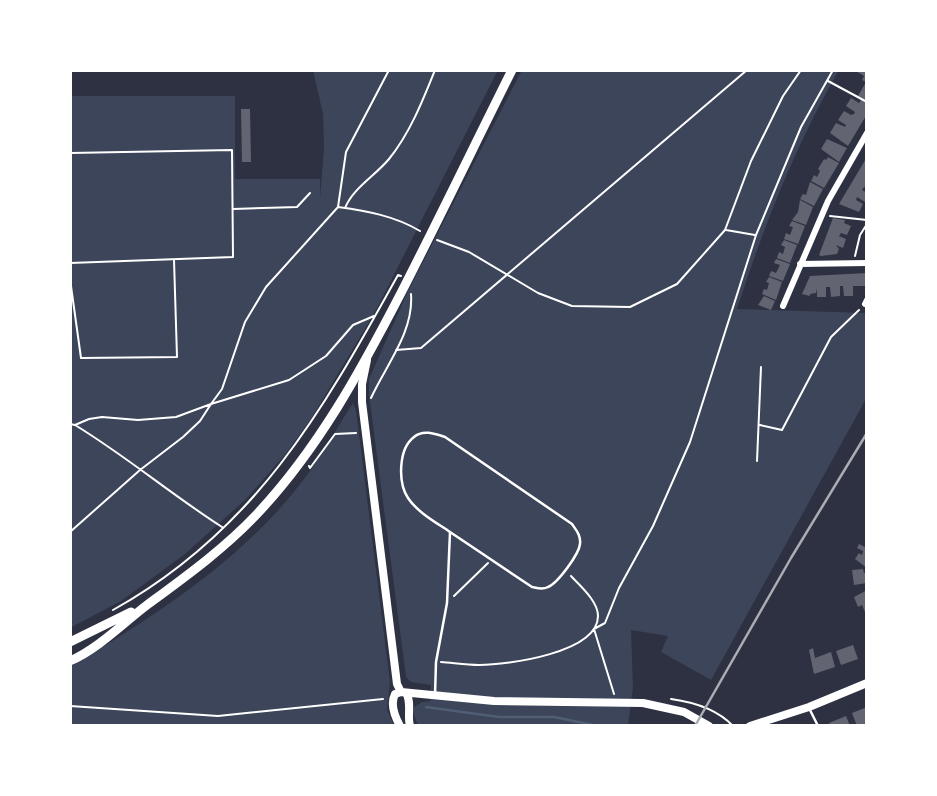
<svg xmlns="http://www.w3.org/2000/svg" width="937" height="796" viewBox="0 0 937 796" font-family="'Fira Sans Condensed',sans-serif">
	<rect width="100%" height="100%" fill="#2d3142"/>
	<!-- green -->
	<path fill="#3c4559" d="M313,70H498L374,314L309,422L284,456L246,499L185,554L121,601L70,628V96H235V179H320V198L324,149L323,114Z
		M522,70H839C795,146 764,226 737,309L867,313V397L711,680L661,652L668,636L631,630L633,687L628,726H418L413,712L414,707L422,702L430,701L431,685L411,682L406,677L369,395V379L408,291Z
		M353,403L356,410L390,682L387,710L394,726H70V667C158,614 249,556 310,471C325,449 338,426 353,403Z"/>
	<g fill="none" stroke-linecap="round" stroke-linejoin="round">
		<!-- stream -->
		<path stroke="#4f5d75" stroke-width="2.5" d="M426,707L499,717H554L598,726"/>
	</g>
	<!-- building -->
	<path fill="#626471" d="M854,70H867V101L858,96L866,82L862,80L864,76Z
		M851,98L859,103L861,100L867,103V114L848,146L830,133L836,123L845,127L846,125L838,120L844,111L851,115L854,114L855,112L846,106Z
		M241,109H250L251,162H242Z
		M827,139L847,148L839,162L821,149Z
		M828,157L839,163L824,188L811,181L814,175L817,177L820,171L818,169L824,159L826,160Z
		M867,157V188L864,187L862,190L867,193V198L865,202L857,197L856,200L863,204L859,212L839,204Z
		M810,182L823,189L814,206L800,199L803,194L806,195Z
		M800,200L813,207L806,225L792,220L798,212Z
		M833,218L845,220L844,223L851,226L847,235L841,233L839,236L846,239L843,248L836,245L839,249L837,254L821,256L819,255Z
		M792,221L805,226L798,244L784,239L786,233L790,235L793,227L789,226Z
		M784,240L797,245L790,263L777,258L779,252L783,254L785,247L781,245Z
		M776,259L790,264L783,281L769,276L771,271L776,273L780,265L774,263Z
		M867,273V284L865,286H853V296H844L843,286H840V296L831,297L830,287H826V297H817V288L816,293L810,294V296L802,294L810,276Z
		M769,277L782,282L776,300L762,294L764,289L767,290L769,283L766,282Z
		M764,296L775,301L771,310L758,305Z
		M859,544L867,548V568L855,559L859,553L862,555L863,551L857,548Z
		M863,569L864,573H867V583L854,585L852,570Z
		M867,590V611L865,612L862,605L858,607L854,597Z
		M853,645L858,659L841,665L836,651Z
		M813,648L815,658L831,652L835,667L814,674L809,650Z
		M867,707V723L857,726L852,713Z
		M846,716L850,726H831L829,723Z"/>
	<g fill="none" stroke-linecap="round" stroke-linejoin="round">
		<!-- path -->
		<path stroke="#fff" stroke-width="2" d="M828,81L867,102
			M70,153L232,150L233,257L70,263
			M338,207C367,211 395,216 420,231
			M345,208C353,188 376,175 389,159C410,133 423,100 435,70
			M233,209L297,207L310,193
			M830,216L867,220
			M726,230L755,235
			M437,240L469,252L538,293L572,306L630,307L677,284L725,230L751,161L783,96L801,70
			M855,256L860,235L867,224
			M70,279L81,358L177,357L174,260
			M396,350L421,348L747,70
			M371,398C386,365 414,332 411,294
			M70,424L75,425C126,456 172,495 222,527
			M75,425L89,419L102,417L138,420L176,417L211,404L222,389L245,322L266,287L338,207L346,152L389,70
			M760,425L782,430L831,337L859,310
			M757,461L761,367
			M309,466L310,468L335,434L356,433
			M70,532L140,470L183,437L200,421L211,404L289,380L326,356L353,325L374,316
			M454,596L488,563
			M113,610C255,531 322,412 398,275L401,276
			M441,662C454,663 467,665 479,665C507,665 598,653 598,616C598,601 580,586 571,576
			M614,694L594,629L605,623L619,588L653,526L690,442L756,235L801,127L833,70
			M671,699C693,702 717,709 733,726
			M70,706L218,716L383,699"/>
		<!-- service -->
		<path stroke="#fff" stroke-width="2.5" d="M435,695L436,662L447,603L450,532C437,523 417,512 408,498C398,483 398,449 414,437C423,429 436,434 445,437L572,524C576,530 581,535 580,544C579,554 558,583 548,587C542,590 538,588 532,587L450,532
			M810,710L818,726"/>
		<!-- minor -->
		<path stroke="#fff" stroke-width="6" d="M800,264L867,263
			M865,304L867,300
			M783,306L828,201L867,133"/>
		<!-- tertiary -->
		<path stroke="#fff" stroke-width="8" d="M367,360L362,384V402L397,684L401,692
			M406,693C412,701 407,716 410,726
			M400,726C395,717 390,704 395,694L401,692L494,701L643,703L684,712L709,726
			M750,726L809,707L867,683"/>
		<!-- secondary -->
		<path stroke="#fff" stroke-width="9" d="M70,642L131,612
			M70,661C99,648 122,624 147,605C185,577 224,549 257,514C318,449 360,372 401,293C439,219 475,144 512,70"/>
		<!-- rail -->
		<path stroke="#abadb3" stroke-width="2.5" d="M695,726L791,558L867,433"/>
	</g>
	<!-- border -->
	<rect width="937" height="796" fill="none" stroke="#ffffff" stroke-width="144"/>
</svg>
